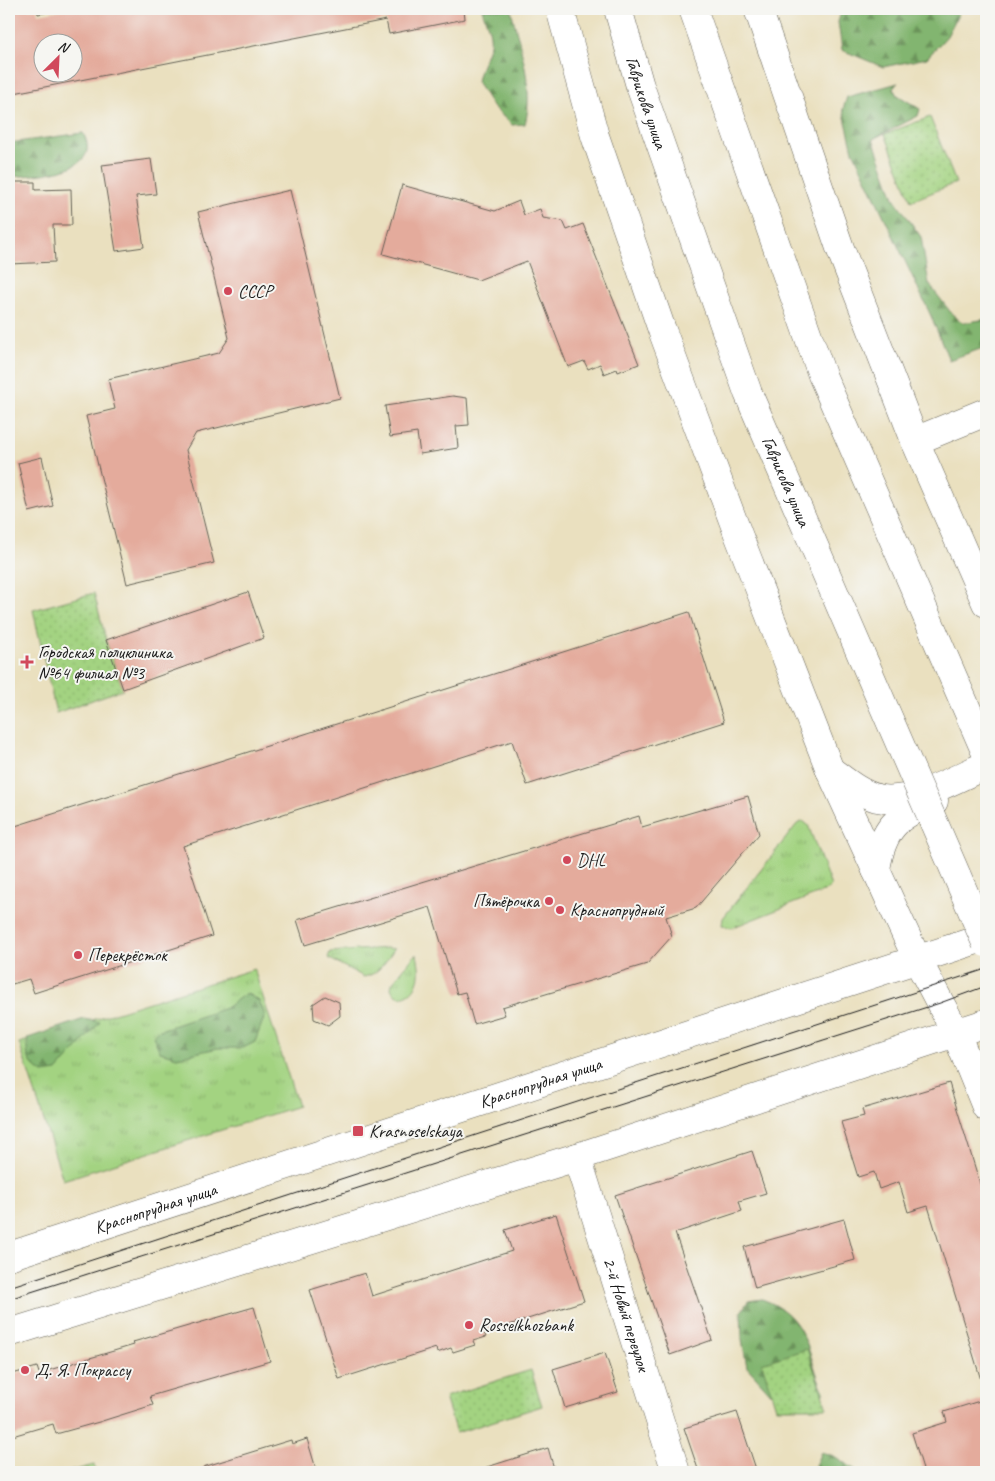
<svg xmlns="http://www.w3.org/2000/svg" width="995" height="1481" viewBox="0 0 995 1481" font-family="Caveat,sans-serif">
	<defs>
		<pattern id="grass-tufts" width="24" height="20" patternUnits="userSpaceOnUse" patternTransform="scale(1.25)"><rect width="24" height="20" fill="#a3d381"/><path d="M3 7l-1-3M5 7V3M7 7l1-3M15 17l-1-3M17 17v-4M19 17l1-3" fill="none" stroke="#8cb56f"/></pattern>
		<pattern id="forest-firs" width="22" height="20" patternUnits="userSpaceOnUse" patternTransform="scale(1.25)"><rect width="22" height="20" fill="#82b56f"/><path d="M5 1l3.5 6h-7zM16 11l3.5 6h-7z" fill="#6a925a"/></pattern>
		<pattern id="park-dots" width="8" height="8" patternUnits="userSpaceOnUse" patternTransform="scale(1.25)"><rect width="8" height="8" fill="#a3d381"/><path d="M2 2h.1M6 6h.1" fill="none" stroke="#8cb56f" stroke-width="1.8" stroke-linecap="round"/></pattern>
	</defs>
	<rect width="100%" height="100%" fill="#f6f6f2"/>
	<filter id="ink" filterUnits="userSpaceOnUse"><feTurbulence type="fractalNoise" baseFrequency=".02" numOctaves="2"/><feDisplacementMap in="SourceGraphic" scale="10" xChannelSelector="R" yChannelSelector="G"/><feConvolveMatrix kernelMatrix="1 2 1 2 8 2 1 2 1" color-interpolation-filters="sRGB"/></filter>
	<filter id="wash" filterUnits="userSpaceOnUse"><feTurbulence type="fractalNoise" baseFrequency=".0096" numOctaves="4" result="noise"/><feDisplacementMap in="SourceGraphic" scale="20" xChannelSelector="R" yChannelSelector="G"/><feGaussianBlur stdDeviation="1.12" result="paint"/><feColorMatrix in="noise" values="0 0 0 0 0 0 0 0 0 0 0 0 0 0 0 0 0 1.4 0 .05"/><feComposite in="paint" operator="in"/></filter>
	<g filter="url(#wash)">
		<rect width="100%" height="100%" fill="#eae0bf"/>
		<!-- grass -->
		<path fill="url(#grass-tufts)" stroke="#60784e" d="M803,821L808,825L831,886L825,891L731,928L722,925L723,918L797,824Z
			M388,948L394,949C385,962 379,974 364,977L328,958L330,952Z
			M415,955H417C419,964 421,974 417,983C413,996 396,1003 391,988L392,983Z
			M254,969L298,1106L63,1180L19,1043Z"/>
		<!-- forest -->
		<path fill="url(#forest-firs)" stroke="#4f6846" d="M482,9H511C519,45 535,87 525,124L512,125L492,106L477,82C479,68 486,58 490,44C492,32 485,20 482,9Z
			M842,9H961L947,36L927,58L883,67L842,50L838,22Z
			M898,83L893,87L896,94L920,109L918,116L873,139L894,198L921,237L929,284L952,314L963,323L986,319V347L949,360L931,316L853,151L843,109L847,97Z
			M83,133C106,174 32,175 9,177V143Z
			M246,993L259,1001L265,1015L255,1042L243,1048H218L177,1057L160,1052L153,1036L157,1031L226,1008Z
			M84,1019L100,1022L57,1071L43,1073C28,1063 25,1055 28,1038Z
			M762,1299C809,1316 806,1353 824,1392L814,1403L775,1398L747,1367L742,1339L741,1312L748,1301Z
			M821,1452L834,1456L859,1472H818L815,1466Z"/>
		<!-- park -->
		<path fill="url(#park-dots)" stroke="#60784e" d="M930,117L956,183L911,201L885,134Z
			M94,593L106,640L123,689L56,713L33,610Z
			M807,1349L827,1408H776L762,1363Z
			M531,1370L542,1406L456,1433L445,1397Z
			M94,1465L96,1472H68Z"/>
		<g id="blocks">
			<!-- building -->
			<path fill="#e4ab9c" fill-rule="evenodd" d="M9,9H37L38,14L66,9H464L465,19L389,34L386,20L9,94ZM42,42H72V72H42Z
				M151,159L156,194L136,196L144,247L116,251L102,165Z
				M9,182H35V190L71,189L72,225H53L55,262L9,264Z
				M402,185L495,211L519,201L524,215L540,209L543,218L563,221L567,230L583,224L639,364L618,372L617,369L604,374L600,364L588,369L584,361L568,367L527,261L478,280L383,254Z
				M290,190L340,398L196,433L186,450L214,563L127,584L86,416L115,409L108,379L219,353L229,338L198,212Z
				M453,396L467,398L469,425L456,426L458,448L420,454L417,433L390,437L385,406Z
				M42,457L53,506L29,512L18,463Z
				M248,592L264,638L123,689L106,640Z
				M689,612L724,722L527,785L512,741L183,846L212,936L34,993L29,979L9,985V828Z
				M748,796L759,834L696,908L666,917L672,936L647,964L502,1007L505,1015L474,1024L465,992L457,994L430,907L305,945L297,920L639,816L642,827Z
				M325,996L339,1002L340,1016L328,1025L314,1019L313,1004Z
				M949,1083L986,1203V1379L981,1380L928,1206L908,1212L899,1182L879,1189L874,1172L858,1177L841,1122L864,1116L862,1109Z
				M752,1151L766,1193L739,1201L742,1211L675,1233L712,1340L670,1355L615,1195Z
				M556,1214L584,1301L484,1333L486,1337L473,1341L475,1345L453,1352L451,1348L437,1353L436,1348L339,1379L310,1290L365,1273L372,1296L512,1251L505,1230Z
				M844,1219L855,1260L755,1288L744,1247Z
				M254,1307L270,1361L150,1396L153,1405L99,1422L56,1434L53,1424L9,1437V1375L37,1367L39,1373L134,1345L133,1342Z
				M605,1353L618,1392L565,1408L553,1369Z
				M986,1399V1472H924L912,1433L947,1422L944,1412Z
				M737,1412L757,1472H699L684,1428Z
				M307,1439L317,1472H204L203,1467L291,1440L292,1444Z
				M548,1448L555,1472H488L487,1467Z"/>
		</g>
	</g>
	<g filter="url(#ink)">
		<use href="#blocks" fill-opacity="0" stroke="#646155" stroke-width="1"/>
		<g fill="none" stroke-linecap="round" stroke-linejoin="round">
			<defs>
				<g id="minor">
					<path d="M915,441L986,412"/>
					<path id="s1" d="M577,1157L676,1472"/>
				</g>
				<g id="major">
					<path d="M560,9L595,136L662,330L738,534L830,770L917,959L956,1033L986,1107"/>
					<path d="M693,9L822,375L986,753"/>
					<path d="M758,9L840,248L915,441L986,603"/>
					<path d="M830,770C845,781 859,793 877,798C909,806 957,778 986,765"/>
					<path d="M876,870C882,829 897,815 934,801"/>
					<path id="s2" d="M9,1256L986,937"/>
					<path d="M9,1333L577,1157L986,1023"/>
				</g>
			</defs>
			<!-- minor casing -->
			<use href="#minor" stroke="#646155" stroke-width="29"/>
			<!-- major casing -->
			<use href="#major" stroke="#646155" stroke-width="29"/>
			<!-- minor -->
			<use href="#minor" stroke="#fff" stroke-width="28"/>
			<!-- major -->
			<use href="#major" stroke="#fff" stroke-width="28"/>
			<!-- tram -->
			<path stroke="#1c1c1c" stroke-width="1" d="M9,1287L986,969
				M9,1299L940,1003L986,986"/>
			<defs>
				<g id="major-bridge">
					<path id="s3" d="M618,9L640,86L748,393L986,943"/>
				</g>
			</defs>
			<!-- major-bridge casing -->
			<use href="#major-bridge" stroke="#646155" stroke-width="29" stroke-linecap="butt"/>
			<!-- major-bridge -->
			<use href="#major-bridge" stroke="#fff" stroke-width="28"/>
		</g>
	</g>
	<!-- markers -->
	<g fill="#d1495b" stroke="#f6f6f2" stroke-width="2">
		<circle cx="228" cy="291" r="5"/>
		<path d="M24.5 654.5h5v5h5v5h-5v5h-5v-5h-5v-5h5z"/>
		<circle cx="567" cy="860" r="5"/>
		<circle cx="549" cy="901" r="5"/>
		<circle cx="560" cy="910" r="5"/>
		<circle cx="78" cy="955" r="5"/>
		<rect x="352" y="1125" width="12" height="12" rx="2.5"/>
		<circle cx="469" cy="1325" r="5"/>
		<circle cx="25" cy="1370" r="5"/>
	</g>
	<g text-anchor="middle" stroke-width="4" stroke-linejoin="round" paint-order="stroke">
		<!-- street labels -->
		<g font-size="18" fill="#1c1c1c" stroke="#f6f6f2">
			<text dy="6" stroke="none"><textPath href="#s3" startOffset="98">Гаврикова улица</textPath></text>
			<text dy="6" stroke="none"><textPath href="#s3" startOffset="502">Гаврикова улица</textPath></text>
			<text dy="6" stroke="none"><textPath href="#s2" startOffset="559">Краснопрудная улица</textPath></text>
			<text dy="6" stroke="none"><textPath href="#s2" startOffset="154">Краснопрудная улица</textPath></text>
			<text dy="6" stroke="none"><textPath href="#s1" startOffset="165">2-й Новый переулок</textPath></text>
		</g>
		<!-- poi labels -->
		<g font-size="18" fill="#1c1c1c" stroke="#f6f6f2" text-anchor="start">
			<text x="238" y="297">СССР</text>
			<text x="38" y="658">Городская поликлиника<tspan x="38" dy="21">№64 филиал №3</tspan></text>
			<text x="577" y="866">DHL</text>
			<text x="539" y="907" text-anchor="end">Пятёрочка</text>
			<text x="570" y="916">Краснопрудный</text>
			<text x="88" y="961">Перекрёсток</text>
			<text x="369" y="1137">Krasnoselskaya</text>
			<text x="479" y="1331">Rosselkhozbank</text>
			<text x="35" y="1376">Д. Я. Покрассу</text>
		</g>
	</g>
	<!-- margin -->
	<rect width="995" height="1481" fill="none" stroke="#f6f6f2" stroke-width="30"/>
	<!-- north arrow -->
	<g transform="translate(58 58) rotate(24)"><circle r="24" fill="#f6f6f2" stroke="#9f9f9c"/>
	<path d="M0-4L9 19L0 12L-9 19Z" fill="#d1495b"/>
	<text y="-8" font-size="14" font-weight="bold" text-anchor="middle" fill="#1c1c1c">N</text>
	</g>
</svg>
